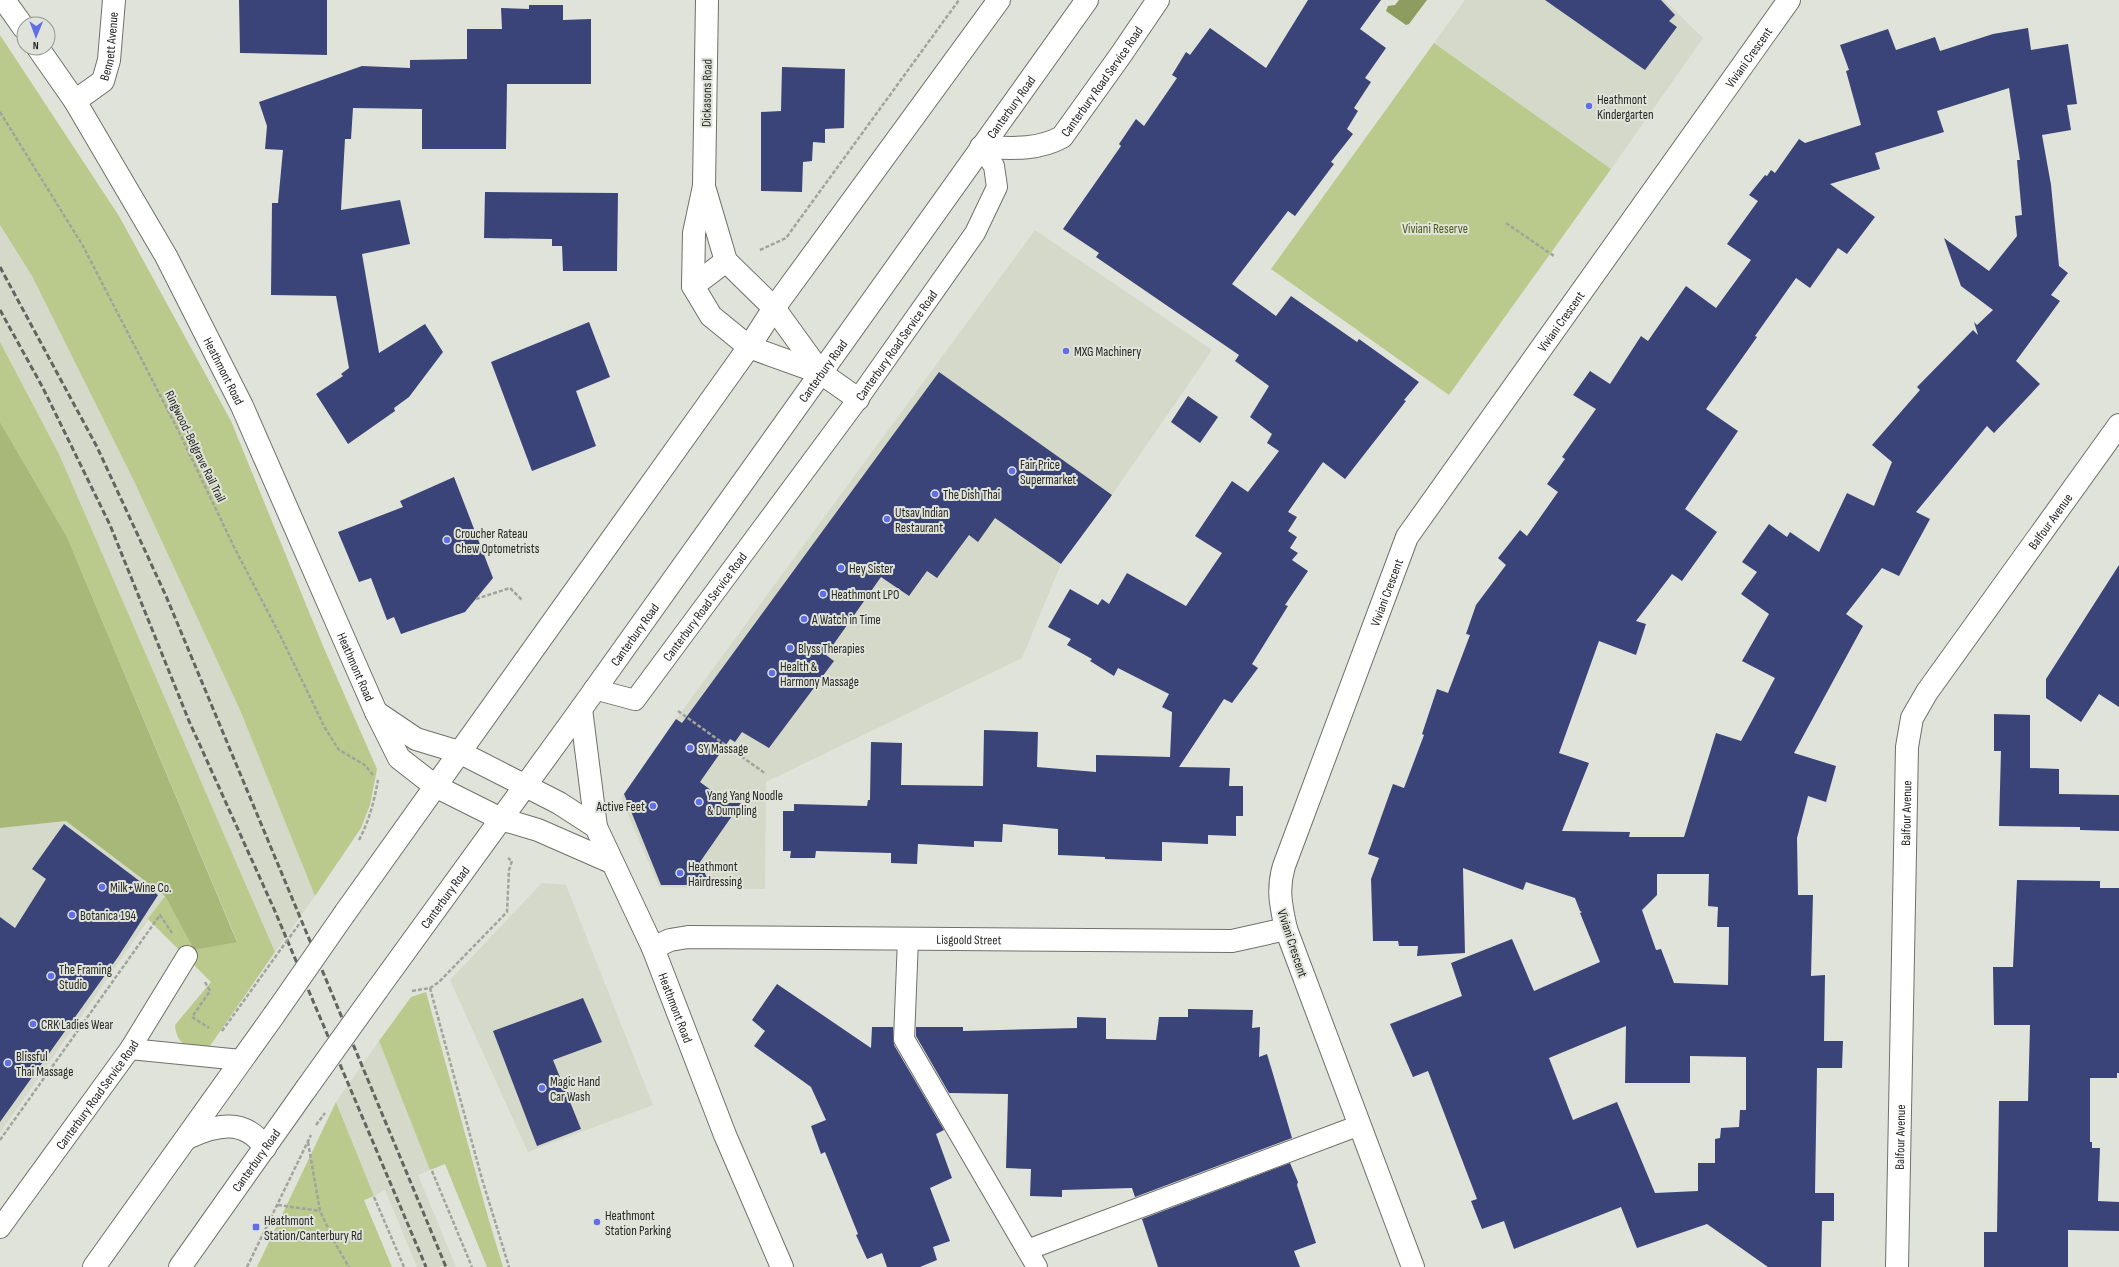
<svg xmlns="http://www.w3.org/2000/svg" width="2119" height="1267" viewBox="0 0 2119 1267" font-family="'Sofia Sans Condensed',sans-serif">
	<rect width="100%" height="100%" fill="#e0e3da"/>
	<!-- built -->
	<path fill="#d4d9ca" d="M1465,0H1664L1703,38L1611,169L1434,43Z
		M0,225L32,276L133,479L240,710L315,896L275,952L59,454L0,342Z
		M1035,230L1212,350L1112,495L1061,564L1022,658L766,782L765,889L659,887L621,798L676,719Z
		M66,821L165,896L0,1133V828Z
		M542,883L566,885L653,1105L528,1152L450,980Z
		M379,1041L430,1170L418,1175L456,1267H417L385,1190L374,1196L336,1102Z"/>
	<!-- green -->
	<path fill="#b9ca8c" d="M0,35L119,216L231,421L323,646L377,769L370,805L361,828L315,896L240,710L133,479L32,276L0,225Z
		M1434,43L1611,169L1449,395L1271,269Z
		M0,342L59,454L275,952L205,1053C188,1046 177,1046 175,1025L211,982L148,919L165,896L194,950L237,941L67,537L0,422Z
		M426,992L488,1217L503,1267H487L445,1164L430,1170L379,1041L411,997Z
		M336,1102L374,1196L364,1200L392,1267H257Z"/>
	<!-- forest -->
	<path fill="#a8b879" d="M0,422L67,537L237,942L194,950L165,896L66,821L0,828Z"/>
	<!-- water -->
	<path fill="#8d9d5f" d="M1399,0H1427L1409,24L1406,25L1386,11L1388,6L1395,5Z"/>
	<!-- building -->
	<path fill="#3b4478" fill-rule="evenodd" d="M239,0H327V55L240,53Z
		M1308,0H1381L1360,29L1386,48L1365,78L1371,82L1354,108L1358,111L1347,129L1353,134L1331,162L1334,164L1295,216L1288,211L1232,284L1276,316L1291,296L1357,342L1359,339L1419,382L1404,400L1406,401L1345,479L1323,462L1288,512L1297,517L1288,531L1297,537L1290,548L1298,553L1292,560L1308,571L1285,605L1288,606L1252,664L1258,668L1232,703L1224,699L1179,767L1230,768L1229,786H1243V816H1236V836L1208,835V844L1162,842V861L1105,859V857L1058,855V829L1003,824L1002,842L974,841V847L918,844L917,864L891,863V853L816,851L815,858H790L791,851H783V811H794V804L867,806L868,800H870L871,742L902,743L901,785L983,786L984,730L1038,732L1037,767L1096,772V755L1170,757L1172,712L1162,707L1169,694L1118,668L1114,676L1090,661L1092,659L1067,645L1071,639L1048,627L1070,589L1098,605L1102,599L1109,604L1127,573L1186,606L1222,553L1195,536L1232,481L1248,492L1279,451L1267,443L1272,434L1250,417L1269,386L1235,361L1239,355L1096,257L1099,253L1063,229L1121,146L1119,144L1136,119L1144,126L1177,78L1172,75L1186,52L1190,55L1210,28L1266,68Z
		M1545,0H1661L1675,15L1669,21L1677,27L1645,70Z
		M529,5H563V20L591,19V84H507L506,149H422V109L353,108L351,139H345L341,210L400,200L410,244L362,254L379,353L425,324L443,352L409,397L394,408L395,411L348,444L316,394L343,376L341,374L349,368L336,296L271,295L272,203H278L283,150L265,149L267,126L259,102L362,66L410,68V60L467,59V29H502L501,8L529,9Z
		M2028,28L2031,50L2068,44L2077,104L2067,105L2071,130L2042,135L2051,185L2059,266L2068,273L2051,295L2060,301L2016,361L2040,384L1994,433L1987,426L1916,512L1930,519L1899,576L1882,568L1846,614L1863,626L1794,753L1836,766L1826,802L1808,796L1797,838L1798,895H1813L1811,976L1825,975L1824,1041H1843L1842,1068H1817L1815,1193H1834V1221H1822L1821,1267H1768L1707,1224L1637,1248L1621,1207L1514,1249L1504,1221L1482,1229L1471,1201L1477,1199L1428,1071L1413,1077L1390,1024L1462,996L1451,963L1512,939L1534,991L1600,962L1580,913L1582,912L1580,911L1575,898L1526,882L1523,890L1463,868L1465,953L1417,956L1418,946H1399L1398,941H1373L1371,879L1379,858L1368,854L1393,784L1404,788L1424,735L1422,734L1437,689L1448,693L1470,635L1466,634L1476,605L1506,565L1498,558L1520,530L1527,536L1558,492L1547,484L1565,459L1562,457L1596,409L1573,395L1590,371L1610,384L1641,336L1648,341L1686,286L1716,308L1751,260L1727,244L1758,201L1749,195L1765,175L1767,176L1771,170L1775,173L1799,139L1805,143L1861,125L1846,71L1849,70L1840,45L1888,29L1896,50L1935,37L1940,51L1993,34ZM2009,88L2020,160H2017L2022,215L2015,216L2017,236L1989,271L1944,238L1961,286L1993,310L1977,325L1974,322L1978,335L1973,330L1917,387L1920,390L1872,445L1892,462L1874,506L1847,493L1819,552L1790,532L1787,537L1769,524L1742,562L1757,572L1741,594L1769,614L1742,661L1775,678L1741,741L1716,733L1684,837H1629L1630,832L1562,831L1589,763L1559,753L1599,641L1636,655L1646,624L1636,621L1672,574L1682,581L1717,532L1685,509L1738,431L1706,409L1757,337L1755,336L1796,278L1810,288L1838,248L1847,254L1875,217L1830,184L1880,169L1875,153L1944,132L1937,111ZM1657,874H1709L1708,906L1718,907L1717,927H1729L1728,985L1674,983L1661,949L1656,950L1642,910L1657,895ZM1626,1026L1625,1083H1690V1056L1746,1057V1110H1740L1739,1127L1721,1128L1720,1138L1715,1139V1163H1698V1191L1655,1193L1617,1102L1573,1120L1549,1058Z
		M782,67L845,69L844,128L825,129V143L813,142L812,161L803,162L802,192L761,191V112L781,111Z
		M485,192L618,193L617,271H563L562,246H552V239L484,238Z
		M589,322L610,377L576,391L596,446L532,471L491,362Z
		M939,372L1112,495L1061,564L995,518L978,542L969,535L937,578L927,571L909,596L881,577L826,655L834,661L769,748L742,732L735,742L730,739L700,782L727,802L726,803H741L700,862L710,885H661L624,794L676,719L682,723Z
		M1188,396L1218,417L1200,443L1171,422Z
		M454,477L493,578L465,612L401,634L394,617L387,620L371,578L359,582L338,532L403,507L400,501Z
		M2119,565V707L2099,694L2081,722L2046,698V679Z
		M1994,714L2030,715V768L2059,769V794L2119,795V831L2080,830V827L1999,826L2001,751H1994Z
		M64,824L158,895L118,957L0,1122V917L15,928L46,879L32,869Z
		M2017,880L2100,881V888H2119V1073H2117V1078H2090V1142H2092V1148H2100L2098,1201L2119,1202V1231L2068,1230V1267H1984V1232H1997L1999,1101H2028L2030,1025H1994L1993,967H2013Z
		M777,984L871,1048L872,1027H893L894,1045L944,1130L936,1134L952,1178L930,1188L950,1241L933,1247L937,1260L920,1267H887L882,1253L867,1259L856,1235L858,1234L825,1152L821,1154L811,1126L826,1120L811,1087L754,1046L765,1031L752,1020Z
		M583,998L602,1042L553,1060L581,1129L537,1146L493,1031Z
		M1188,1009L1253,1010L1252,1028L1260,1027L1259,1057L1267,1054L1292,1138L1135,1197L1132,1188L1062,1190V1197L1030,1196L1031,1169L1006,1168L1008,1094L949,1093L916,1036V1027H963V1031L1077,1028V1017L1106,1018V1039L1156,1040L1159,1017H1188Z
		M1290,1163L1298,1182L1297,1185L1316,1243L1294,1251L1300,1267H1158L1142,1219Z"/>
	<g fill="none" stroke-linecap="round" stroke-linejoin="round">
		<defs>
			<g id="lane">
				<path id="s1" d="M594,689L635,700L858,399L975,233L997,187L994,166L981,147"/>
				<path d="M908,939L904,1039L1037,1267"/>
				<path d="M130,1049L241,1060"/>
				<path id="s2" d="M0,1228L130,1049L187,956"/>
				<path d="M1027,1250L1360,1125"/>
			</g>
			<g id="street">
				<path d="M4,0L24,28"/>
				<path d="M707,0L704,186L694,233L693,286L711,316L749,347"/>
				<path id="s3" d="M38,48L75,101L166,256L242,406L376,712L399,758L435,786"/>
				<path id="s4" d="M75,101L103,81L109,60L114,0"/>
				<path id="s5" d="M981,147C1010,148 1036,151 1062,137L1120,56L1158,0"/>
				<path d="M705,190L726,261L774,308"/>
				<path d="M693,286L726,261"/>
				<path d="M821,373L858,399"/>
				<path d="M376,712L416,739L459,752"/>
				<path id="s6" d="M653,948L670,940L688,937L1232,941L1286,929"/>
				<path id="s7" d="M1413,1267L1286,929C1281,906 1277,889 1284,866L1407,537L1789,0"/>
				<path id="s8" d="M1897,1267L1907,747L1912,718L1927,692L2119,425"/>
			</g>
			<g id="secondary">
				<path d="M581,709L596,827"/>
				<path id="s9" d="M459,752L559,803L596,827L653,948L725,1135L782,1267"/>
				<path d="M435,786L501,819L538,830L611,862"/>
			</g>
			<g id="primary">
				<path d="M774,308L821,373"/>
				<path d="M749,347L821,373"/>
				<path d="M345,913L749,347L774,308L999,0"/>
				<path id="s10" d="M377,990L581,709L1087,0"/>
				<path d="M187,1138C215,1125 245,1117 265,1148"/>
				<path d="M94,1267L274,1015"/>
				<path id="s11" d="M180,1267L306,1089"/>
			</g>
		</defs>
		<!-- lane casing -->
		<use href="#lane" stroke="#6f716a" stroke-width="22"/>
		<!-- street casing -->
		<use href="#street" stroke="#6f716a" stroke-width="24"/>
		<!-- secondary casing -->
		<use href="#secondary" stroke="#6f716a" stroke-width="24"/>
		<!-- primary casing -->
		<use href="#primary" stroke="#6f716a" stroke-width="24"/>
		<!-- path -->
		<path stroke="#a1a49d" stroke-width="2.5" stroke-dasharray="4 2" stroke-linecap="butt" d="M0,112L83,246L179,432L235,549L281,637L325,728L339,750L365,765L373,775
			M1506,223L1554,256
			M760,250L786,238L959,0
			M476,599L510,588L522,600
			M678,711L766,774
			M359,840C369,821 374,802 378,780
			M205,982L210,991L192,1017L209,1028
			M430,988L482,1179L509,1267
			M412,991L430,988L439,982L507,912L509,870L512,861L508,858
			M222,1031L286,942
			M0,1140L160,915L172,933
			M308,1142L320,1211L336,1245L349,1267
			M432,1171L472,1267
			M374,1197L404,1267
			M278,1205L320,1211
			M247,1267L311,1135"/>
		<!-- lane -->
		<use href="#lane" stroke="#fff" stroke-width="20"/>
		<!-- street -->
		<use href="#street" stroke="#fff" stroke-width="22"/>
		<!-- secondary -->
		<use href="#secondary" stroke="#fff" stroke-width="22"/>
		<!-- primary -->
		<use href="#primary" stroke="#fff" stroke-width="22"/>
		<!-- rail -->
		<path stroke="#62645f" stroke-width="3" stroke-dasharray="6 3" stroke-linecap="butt" d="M0,267L97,447L166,596L446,1267
			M0,310L43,388L110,525L189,721L274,909L426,1267"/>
		<defs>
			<path id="primary-bridge" d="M274,1015L345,913
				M306,1089L377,990"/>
		</defs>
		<!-- primary-bridge casing -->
		<use href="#primary-bridge" stroke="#6f716a" stroke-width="24" stroke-linecap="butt"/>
		<!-- path-bridge -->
		<path stroke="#a1a49d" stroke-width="2.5" stroke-dasharray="4 2" stroke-linecap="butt" d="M286,942L300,923
			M316,1125L325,1113"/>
		<!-- primary-bridge -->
		<use href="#primary-bridge" stroke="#fff" stroke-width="22"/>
	</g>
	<!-- markers -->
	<g fill="#616fe7" stroke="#e0e3da" stroke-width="1.5">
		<circle cx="1589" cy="106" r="4"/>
		<circle cx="1066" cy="351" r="4"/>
		<circle cx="1012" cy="471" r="4"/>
		<circle cx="935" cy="494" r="4"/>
		<circle cx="887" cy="519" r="4"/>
		<circle cx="447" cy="540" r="4"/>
		<circle cx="841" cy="568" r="4"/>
		<circle cx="823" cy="594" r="4"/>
		<circle cx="804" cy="619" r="4"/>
		<circle cx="790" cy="648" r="4"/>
		<circle cx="772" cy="673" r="4"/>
		<circle cx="690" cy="748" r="4"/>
		<circle cx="699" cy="802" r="4"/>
		<circle cx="653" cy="806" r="4"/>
		<circle cx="680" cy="873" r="4"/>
		<circle cx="102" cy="887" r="4"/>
		<circle cx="72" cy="915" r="4"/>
		<circle cx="51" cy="976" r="4"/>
		<circle cx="33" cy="1024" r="4"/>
		<circle cx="8" cy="1063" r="4"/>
		<circle cx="542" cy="1088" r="4"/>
		<circle cx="597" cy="1222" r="4"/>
		<rect x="252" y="1223" width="8" height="8" rx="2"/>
	</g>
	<g text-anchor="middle" stroke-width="4" stroke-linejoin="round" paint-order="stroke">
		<!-- street labels -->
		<g font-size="13" fill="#252623" stroke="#e0e3da">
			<text dy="5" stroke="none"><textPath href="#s4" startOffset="70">Bennett Avenue</textPath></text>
			<text dy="5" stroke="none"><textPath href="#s7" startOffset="1365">Viviani Crescent</textPath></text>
			<text dy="5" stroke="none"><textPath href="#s5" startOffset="151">Canterbury Road Service Road</textPath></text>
			<text transform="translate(706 93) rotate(-89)" y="5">Dickasons Road</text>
			<text dy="5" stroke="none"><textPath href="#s10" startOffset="1087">Canterbury Road</textPath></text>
			<text dy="5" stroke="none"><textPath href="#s7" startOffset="1041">Viviani Crescent</textPath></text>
			<text dy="5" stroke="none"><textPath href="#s1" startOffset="483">Canterbury Road Service Road</textPath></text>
			<text dy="5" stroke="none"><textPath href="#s3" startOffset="373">Heathmont Road</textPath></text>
			<text dy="5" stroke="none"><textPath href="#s10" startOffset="763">Canterbury Road</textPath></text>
			<text transform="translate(196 446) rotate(64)" y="5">Ringwood-Belgrave Rail Trail</text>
			<text dy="5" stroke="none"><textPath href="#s8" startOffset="790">Balfour Avenue</textPath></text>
			<text dy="5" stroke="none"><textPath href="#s7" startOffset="717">Viviani Crescent</textPath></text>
			<text dy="5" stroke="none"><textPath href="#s1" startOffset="159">Canterbury Road Service Road</textPath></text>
			<text dy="5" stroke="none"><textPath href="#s10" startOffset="439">Canterbury Road</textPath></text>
			<text dy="5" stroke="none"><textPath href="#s3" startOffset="697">Heathmont Road</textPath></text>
			<text dy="5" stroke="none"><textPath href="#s8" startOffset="454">Balfour Avenue</textPath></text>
			<text dy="5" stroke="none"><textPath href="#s10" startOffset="115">Canterbury Road</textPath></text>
			<text dy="5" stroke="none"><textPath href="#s6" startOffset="318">Lisgoold Street</textPath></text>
			<text transform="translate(1293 943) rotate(72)" y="5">Viviani Crescent</text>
			<text dy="5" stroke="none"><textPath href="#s9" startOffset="354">Heathmont Road</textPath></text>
			<text dy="5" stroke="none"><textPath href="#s2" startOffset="165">Canterbury Road Service Road</textPath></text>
			<text dy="5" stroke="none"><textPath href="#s8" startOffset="130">Balfour Avenue</textPath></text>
			<text dy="5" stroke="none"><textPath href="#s11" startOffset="131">Canterbury Road</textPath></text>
		</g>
		<!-- poi labels -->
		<g font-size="13" fill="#252623" stroke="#e0e3da" text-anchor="start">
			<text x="1597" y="104">Heathmont<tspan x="1597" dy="15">Kindergarten</tspan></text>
			<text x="1074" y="356">MXG Machinery</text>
			<text x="1020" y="469">Fair Price<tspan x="1020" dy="15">Supermarket</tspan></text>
			<text x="943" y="499">The Dish Thai</text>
			<text x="895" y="517">Utsav Indian<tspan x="895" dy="15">Restaurant</tspan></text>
			<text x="455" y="538">Croucher Rateau<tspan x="455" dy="15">Chew Optometrists</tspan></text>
			<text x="849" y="573">Hey Sister</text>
			<text x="831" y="599">Heathmont LPO</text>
			<text x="812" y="624">A Watch in Time</text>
			<text x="798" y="653">Blyss Therapies</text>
			<text x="780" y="671">Health &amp;<tspan x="780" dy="15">Harmony Massage</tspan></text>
			<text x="698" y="753">SY Massage</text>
			<text x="707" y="800">Yang Yang Noodle<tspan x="707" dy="15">&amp; Dumpling</tspan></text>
			<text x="645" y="811" text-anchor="end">Active Feet</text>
			<text x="688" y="871">Heathmont<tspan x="688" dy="15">Hairdressing</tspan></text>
			<text x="110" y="892">Milk+Wine Co.</text>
			<text x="80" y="920">Botanica 194</text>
			<text x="59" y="974">The Framing<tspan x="59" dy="15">Studio</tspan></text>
			<text x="41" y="1029">CRK Ladies Wear</text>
			<text x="16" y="1061">Blissful<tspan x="16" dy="15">Thai Massage</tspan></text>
			<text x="550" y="1086">Magic Hand<tspan x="550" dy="15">Car Wash</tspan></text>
			<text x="605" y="1220">Heathmont<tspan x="605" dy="15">Station Parking</tspan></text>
			<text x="264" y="1225">Heathmont<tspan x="264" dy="15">Station/Canterbury Rd</tspan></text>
		</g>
		<!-- park labels -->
		<g font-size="13" fill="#4f5d19" stroke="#e0e3da">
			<text x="1435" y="233">Viviani Reserve</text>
		</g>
	</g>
	<!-- north arrow -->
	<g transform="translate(36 36) rotate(181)"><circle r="19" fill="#e0e3da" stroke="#959791"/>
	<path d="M0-3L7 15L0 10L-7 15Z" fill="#616fe7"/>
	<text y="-6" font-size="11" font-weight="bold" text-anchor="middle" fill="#252623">N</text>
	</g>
</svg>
